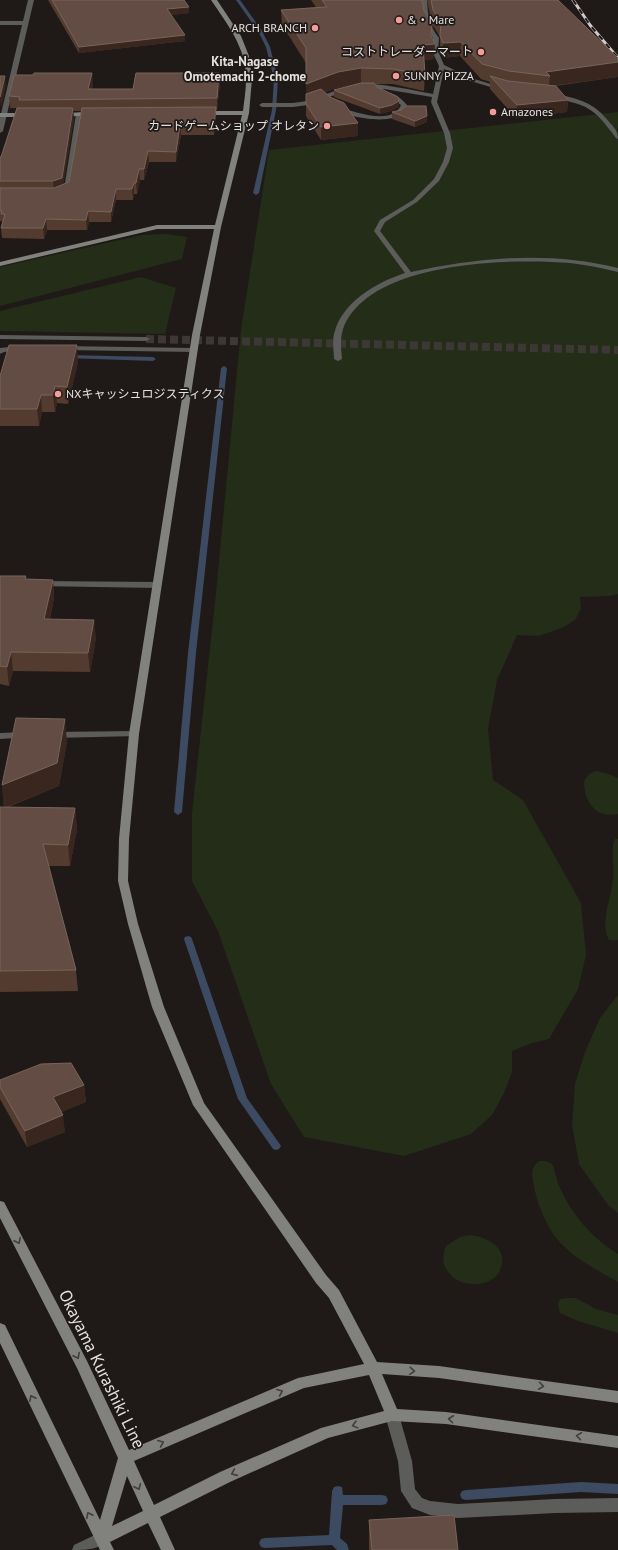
<svg xmlns="http://www.w3.org/2000/svg" width="618" height="1550" viewBox="0 0 618 1550" font-family="'PT Sans','Noto Sans JP',sans-serif">
	<rect width="100%" height="100%" fill="#1f1a18"/>
	<!-- green -->
	<path fill="#242d18" d="M618,112V594L610,596L580,597L581,609L575,620L564,627L539,636L517,635L497,680L488,729L493,780L523,800L581,903L586,955L578,989L549,1039L532,1043L512,1051V1072L504,1093L492,1115L471,1134L404,1156L304,1137L271,1084L218,931L192,881V813L216,593L241,330L269,150Z
		M166,234L187,237L182,259L0,306V267L142,235Z
		M141,277L176,288L165,334L0,331V311Z
		M596,771L606,773L618,778V814C595,819 584,801 584,781L589,774Z
		M615,839H618V940H609C600,923 610,902 612,885C615,872 612,858 613,844Z
		M618,995V1213L608,1205L579,1164L572,1125L575,1084L585,1052L600,1018Z
		M539,1161H546L552,1164C556,1172 556,1180 560,1188C572,1215 592,1238 618,1254V1282C599,1271 571,1257 557,1239C546,1225 537,1204 534,1186C532,1176 530,1168 539,1161Z
		M470,1235C485,1237 505,1245 502,1264C501,1267 500,1272 497,1275C486,1288 461,1287 450,1274C442,1265 442,1258 446,1246L460,1237Z
		M568,1298H576L596,1309L618,1315V1333L578,1321L560,1313L558,1304L560,1299Z"/>
	<g fill="none" stroke-linecap="round" stroke-linejoin="round">
		<!-- stream -->
		<path fill="#3c4a62" fill-rule="evenodd" d="M236,0H240L262,31L270,47L278,79L276,110L259,193L256,195L253,193L272,110L274,79L266,47L258,31Z
			M68,355L153,357L156,359L153,361L66,358V356Z
			M224,366L227,368L196,653L182,812L178,815L174,812L188,653L221,368Z
			M188,936L191,937L192,939L247,1098L279,1143L281,1146L279,1149L276,1150L273,1149L238,1099L184,939L185,937Z
			M581,1482L618,1484V1494L581,1492L466,1500L462,1499L460,1495L462,1491L466,1490Z
			M338,1486L342,1487L343,1495H382L386,1496L388,1500L386,1504L382,1505H343L340,1538L347,1544L349,1550H337L332,1545L265,1548L261,1547L259,1543L261,1539L265,1538L329,1535L332,1491L334,1487Z"/>
		<!-- street-tunnel -->
		<path stroke="#3d3836" stroke-width="8" stroke-dasharray="8 4" stroke-linecap="butt" d="M146,339L618,350"/>
		<!-- street -->
		<path fill="#5c5c5a" fill-rule="evenodd" d="M28,0H34L3,131L0,133V118L22,25H0V21H23Z
			M421,0H427C428,15 429,26 439,38L438,51L444,65L471,78L507,89L504,91L467,80L444,69L437,102L450,133L453,148L449,162L439,181L417,202L385,222L380,231L411,272C479,257 550,251 618,268V272C602,268 587,265 570,263C510,258 368,261 343,329C340,339 341,349 342,359L338,361L334,359C334,351 332,342 334,334C342,302 375,283 405,273L374,231L380,220L413,200L434,179L443,162L447,148L444,133L431,102L432,97L384,89L364,88L361,86C370,80 420,92 433,94L439,66L432,51L433,38C423,27 422,15 421,0Z
			M346,87L348,88V90L308,105L293,107H262L259,105L262,103H293L307,101Z
			M386,93C394,92 402,99 407,105C406,108 405,111 403,113C391,125 348,118 336,109L339,107C355,112 392,126 401,105L386,95Z
			M553,94C578,98 594,102 610,123C615,128 618,132 618,139L616,138C592,106 589,106 551,97V95Z
			M79,112L82,114L70,190L62,194L59,192L64,189L76,114Z
			M0,335L146,337L150,339L146,341L0,339Z
			M20,346H23V350L4,352L0,354V348Z
			M61,346L194,348L198,350L194,352L64,350H61Z
			M39,581L157,582L161,585L157,588L36,586L35,584Z
			M134,731L139,734L137,736L54,738L49,735L54,732Z
			M26,732L31,735L29,737L0,739V733Z
			M392,1409L397,1411L399,1415L412,1461L415,1489L422,1498L430,1501L458,1504L555,1499L618,1498V1512L555,1513L458,1518L430,1515L412,1508L401,1491L398,1461L385,1415L387,1411Z
			M101,1532L106,1534L108,1539C102,1550 84,1550 72,1550L74,1545Z"/>
		<!-- secondary -->
		<path fill="#81817d" fill-rule="evenodd" d="M211,0H217L241,36L249,56L252,79L249,113L221,227L200,335L139,734L129,839L128,881L138,924L164,1007L204,1103L326,1275L339,1290L377,1362L439,1366L618,1391V1403L439,1378L382,1374L397,1409L446,1412L618,1436V1448L446,1424L392,1421L328,1438L230,1482L160,1517L175,1550H161L148,1523L110,1542L114,1550H100L0,1343V1323L5,1325L100,1520L118,1458L77,1368L0,1218V1201L4,1202L87,1361L129,1450L298,1378L364,1364L329,1298L316,1283L193,1105L152,1007L128,924L118,881L119,839L129,734L192,335L214,229H157L0,266V262L157,225H215L242,115H204L201,113L204,111H243C244,101 246,91 246,80C247,49 228,25 211,0ZM369,1375L384,1411L321,1428L220,1472L154,1505L134,1461L304,1388ZM127,1476L143,1511L112,1526Z
			M94,112L97,114L96,115L60,117L57,115L60,113Z
			M0,113H28L31,115L28,117H0Z"/>
		<defs>
			<path id="rail" d="M573,0L590,25L618,58"/>
		</defs>
		<!-- rail casing -->
		<use href="#rail" stroke="#cdcac8" stroke-width="3"/>
		<!-- rail -->
		<use href="#rail" stroke="#1f1a18" stroke-width="2" stroke-dasharray="5.5" stroke-linecap="butt"/>
	</g>
	<!-- wall -->
	<path fill="#543b30" fill-rule="evenodd" d="M48,0H184L189,13L171,15L185,41L79,53Z
		M311,0H422L424,11L432,24V37L434,59L424,60L425,75L424,91L393,84H375L377,87L399,107L391,111L380,114L334,97V90L357,84L337,88L325,92L358,123V136L321,140L306,116V63L282,25L281,10L316,7Z
		M427,0H558L618,77L555,86L568,100L567,112L516,118L490,89V82L481,79L460,56L443,58L440,51V37L432,24Z
		M219,73L220,84L217,110H216V117L214,135H181L176,162H149L144,180H140L137,194H134L133,200H116L111,222H89L87,230H47L44,239L2,238L1,228L2,224V221H0V157H1L20,108H10L9,96L93,84L92,89H133ZM73,111H82L69,182L63,184L74,118Z
		M392,112L427,116V122L415,127L392,119Z
		M78,362L68,404L57,403L55,412H42L39,426H0V376Z
		M0,576L26,579L53,580L54,598L50,619L96,638L90,672L13,671L9,686L0,684Z
		M67,742L59,786L8,807L75,808L77,829L70,866H48L76,970L78,991L0,992V807H4L2,785Z
		M0,1080L84,1085L86,1102L61,1112L65,1132L27,1147L0,1099Z
		M369,1520L458,1550H369Z"/>
	<!-- shaded-wall -->
	<path fill="#38261f" d="M189,7V13L167,16V9Z
		M432,24L431,38L435,44L434,59L422,60L423,45Z
		M185,35V41L79,53V47Z
		M461,42L460,56L443,58V43Z
		M618,62V77L549,86L550,76L546,72Z
		M361,68V84L337,88L306,100V84L338,72Z
		M92,73L93,84L89,100L88,89Z
		M219,73L220,84L217,110V98Z
		M5,76L6,86L1,108L0,97Z
		M568,100L567,112L516,118L517,105Z
		M399,101V107L391,111L380,114V108Z
		M216,107V117L214,135V125Z
		M73,108L74,118L63,188L54,192L53,181Z
		M427,116V122L415,127V121Z
		M358,123V136L321,140V127Z
		M180,125L181,135L176,162V152Z
		M148,151L149,162L144,180V169Z
		M139,169L140,180L137,194L136,183Z
		M134,183V194L133,200L132,189Z
		M116,189V200L111,222V212Z
		M88,211L89,222L87,230L86,220Z
		M46,219L47,230L44,239L43,228Z
		M77,345L78,362L68,404L67,387Z
		M55,386L57,403L55,412L53,395Z
		M41,395L42,412L39,426L37,409Z
		M53,580L54,598L46,637L44,619Z
		M94,620L96,638L90,672L88,653Z
		M11,652L13,671L9,686L7,667Z
		M65,719L67,742L59,786L4,808L2,785Z
		M75,808L77,829L70,866L68,845Z
		M84,1085L86,1102L55,1114L53,1097Z
		M63,1115L65,1132L27,1147L25,1131Z"/>
	<!-- building -->
	<path fill="#634c43" stroke="#78645b" d="M52,0H184L189,7L167,9L185,35L79,47Z
		M322,0H422L424,11L432,24L431,36L435,44L423,45L425,75L393,69L361,68L338,72L306,84V48L281,10L327,7Z
		M431,0H558L618,58V62L546,72L550,76L509,71L482,64L461,42L443,43L440,36L441,23L433,10Z
		M34,73H92L88,89H133L136,73H219L217,98L19,100L20,97L9,96L14,75H33Z
		M0,76H5L0,97Z
		M490,76L508,81L556,86L568,100L517,105Z
		M361,83H374L377,87L398,97L399,101L392,105L380,108L334,90Z
		M321,89L330,97L344,103L358,123L321,127L306,104V94Z
		M406,106H426L427,116L415,121L392,112L401,110Z
		M216,107L214,125H180L176,152L148,151L144,169H139L136,183H134L132,189H116L111,212L88,211L86,220L46,219L43,228H1L5,214H1L2,211H0V188H54L69,182L82,108Z
		M17,108H73L62,178L53,181H0V157H1Z
		M9,345H77L67,387L55,386L53,395H41L37,409H0V376Z
		M0,576H26L25,579L53,580L44,619L94,620L88,653L11,652L7,667L0,666Z
		M16,718L65,719L57,763L2,785Z
		M0,807L75,808L68,845L43,844L76,970L0,971Z
		M71,1063L84,1085L53,1097L63,1115L25,1131L0,1087V1080L41,1064Z
		M454,1515L458,1550H372L369,1520Z"/>
	<!-- one-way arrows -->
	<defs><path id="oneway-chevron" d="M-2-3.5L2.5 0L-2 3.5" fill="none" stroke-width="1.6" stroke-linecap="round" stroke-linejoin="round"/></defs>
	<g stroke="#413e3b">
		<use href="#oneway-chevron" transform="translate(18 1241) rotate(63)"/>
		<use href="#oneway-chevron" transform="translate(77 1356) rotate(63)"/>
		<use href="#oneway-chevron" transform="translate(412 1371) rotate(4)"/>
		<use href="#oneway-chevron" transform="translate(541 1386) rotate(8)"/>
		<use href="#oneway-chevron" transform="translate(280 1392) rotate(-23)"/>
		<use href="#oneway-chevron" transform="translate(32 1398) rotate(-116)"/>
		<use href="#oneway-chevron" transform="translate(451 1419) rotate(-173)"/>
		<use href="#oneway-chevron" transform="translate(355 1425) rotate(165)"/>
		<use href="#oneway-chevron" transform="translate(579 1436) rotate(-172)"/>
		<use href="#oneway-chevron" transform="translate(161 1443) rotate(-23)"/>
		<use href="#oneway-chevron" transform="translate(234 1473) rotate(156)"/>
		<use href="#oneway-chevron" transform="translate(138 1487) rotate(65)"/>
		<use href="#oneway-chevron" transform="translate(89 1515) rotate(-116)"/>
	</g>
	<!-- markers -->
	<g fill="#f59b98" stroke="#1f1a18" stroke-width="1.5">
		<circle cx="399" cy="20" r="4"/>
		<circle cx="315" cy="28" r="4"/>
		<circle cx="481" cy="52" r="4"/>
		<circle cx="396" cy="76" r="4"/>
		<circle cx="493" cy="112" r="4"/>
		<circle cx="327" cy="126" r="4"/>
		<circle cx="58" cy="394" r="4"/>
	</g>
	<g text-anchor="middle" stroke-width="3.5" stroke-linejoin="round" paint-order="stroke">
		<!-- far-poi labels -->
		<g font-size="12" fill="#e4e1df" stroke="#1f1a18" text-anchor="start">
			<text x="407" y="24">&amp;・Mare</text>
			<text x="307" y="32" text-anchor="end">ARCH BRANCH</text>
			<text x="473" y="56" text-anchor="end">コストトレーダーマート</text>
			<text x="404" y="80">SUNNY PIZZA</text>
			<text x="501" y="116">Amazones</text>
			<text x="319" y="130" text-anchor="end">カードゲームショップ オレタン</text>
			<text x="66" y="398">NXキャッシュロジスティクス</text>
		</g>
		<!-- far-neighbourhood labels -->
		<g font-size="13" font-weight="bold" fill="#e4e1df" stroke="#1f1a18">
			<text x="245" y="66">Kita-Nagase<tspan x="245" dy="15">Omotemachi 2-chome</tspan></text>
		</g>
		<!-- near-street labels -->
		<g font-size="17" fill="#e4e1df" stroke="#1f1a18">
			<text transform="translate(102 1369) rotate(64)" y="6">Okayama Kurashiki Line</text>
		</g>
	</g>
</svg>
